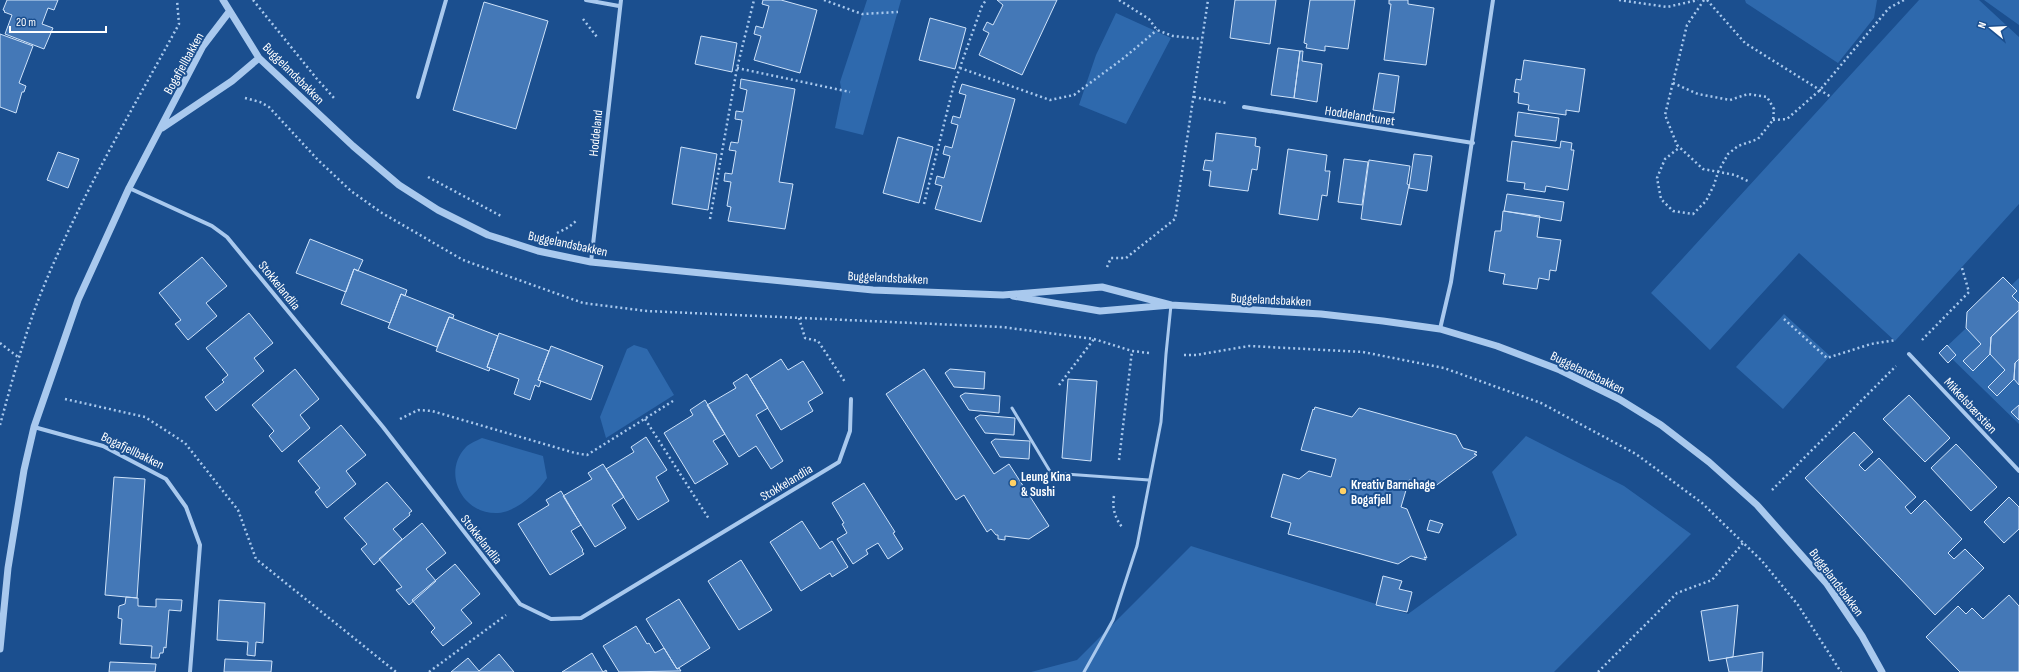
<svg xmlns="http://www.w3.org/2000/svg" width="2019" height="672" viewBox="0 0 2019 672" font-family="'Sofia Sans Condensed',sans-serif">
	<rect width="100%" height="100%" fill="#1b4f8f"/>
	<!-- green -->
	<path fill="#2e69ad" d="M867,0H901L863,135L835,128L842,94L840,82Z
		M1745,0H1877L1874,18L1838,63L1746,3Z
		M1919,0H1979L2019,37V204L1895,341L1799,253L1710,350L1651,293Z
		M1984,0H2019V25Z
		M1116,13L1171,38L1126,124L1079,105L1096,55Z
		M2019,278V424L1943,350Z
		M1784,314L1830,356L1783,409L1736,367Z
		M634,345L647,349L674,395L606,438L600,417L627,349Z
		M1526,436L1624,486L1691,534L1554,672H1031L1077,660L1191,546L1408,614L1517,535L1492,472Z
		M482,438L543,456L547,478C538,492 516,512 498,513C463,515 441,473 466,447C470,443 478,440 482,438Z"/>
	<!-- building -->
	<path fill="#4478b7" stroke="#cfe3fa" d="M7,0H58L54,10L48,8L42,24L53,28L44,49L5,34L12,15L4,12L5,11L3,10Z
		M763,0H781L817,10L800,73L754,60L761,36L754,34L756,26L763,28L769,6L762,4Z
		M997,0H1057L1022,75L979,55L989,33L983,30L987,22L993,25L1003,5Z
		M1235,0H1276L1270,44L1230,38Z
		M1310,0H1355L1348,49L1325,46V51L1306,48L1307,44L1304,43Z
		M1389,0H1408V4L1434,8L1426,65L1384,60L1391,4H1389Z
		M484,2L548,21L516,129L453,110Z
		M930,18L966,28L955,69L919,60Z
		M0,34L33,46L19,83L26,86L24,92H22L16,113L0,107Z
		M701,36L737,43L732,72L695,64Z
		M1278,48L1300,51L1294,98L1271,95Z
		M1300,51H1303L1302,61L1322,64L1317,102L1294,98Z
		M1524,60L1585,69L1579,112L1566,110V115L1528,110L1529,105L1518,103L1519,93L1514,92L1516,79L1521,80Z
		M1379,73L1399,76L1394,113L1373,110Z
		M741,79L795,89L779,182L793,184L785,229L728,221L731,207L727,206L731,182L724,181L725,173L732,174L736,151L729,150L731,142L738,143L742,120L735,119L736,111L743,112L747,90L740,88Z
		M962,84L1015,99L981,222L935,209L942,186L935,184L937,176L944,178L950,156L943,154L945,146L952,148L958,125L951,123L953,116L960,118L966,95L959,93Z
		M1518,112L1559,118L1556,141L1515,136Z
		M1216,133L1256,138L1255,146L1260,147L1257,170L1252,169L1248,191L1209,186L1211,171L1203,170L1205,160L1213,161Z
		M898,137L933,147L919,203L883,193Z
		M1512,141L1560,148L1561,141L1572,143L1571,150H1574L1568,190L1546,186L1545,192L1524,189L1525,183L1507,181Z
		M681,147L717,154L708,210L672,204Z
		M1288,149L1327,155L1325,171H1330L1327,196L1322,195L1318,220L1279,214Z
		M58,152L79,159L68,188L47,180Z
		M1414,154L1432,156L1427,191L1409,188Z
		M1344,159L1368,162L1362,205L1338,202Z
		M1369,160L1410,166L1407,184L1409,185L1401,225L1361,219Z
		M1507,194L1564,202L1561,221L1504,211Z
		M1503,211L1540,216L1537,237L1561,240L1556,271L1550,270L1549,280L1539,278L1537,289L1503,284L1505,274L1489,271L1495,231H1501Z
		M310,239L363,260L358,271L354,269L346,292L296,273Z
		M202,257L227,286L206,303L217,316L188,340L175,324L181,320L159,293Z
		M354,269L407,290L405,296L401,294L390,323L341,304Z
		M2003,277L2017,291L2012,296L2019,303V310L1991,337L1990,354L1973,371L1963,361L1981,344L1966,328L1967,312Z
		M401,294L454,315L453,318L449,317L437,347L388,328Z
		M2019,310V359L2015,363L2014,379L1997,396L1988,387L2005,370L1990,354L1991,337Z
		M249,313L273,343L254,358L264,371L216,411L205,397L224,382L222,380L228,375L206,348Z
		M449,317L498,336L487,367L490,368L489,371L436,351Z
		M499,333L549,351L538,380L541,381L539,387L535,385L530,400L514,394L519,379L487,367Z
		M1947,345L1956,355L1948,363L1939,353Z
		M551,346L603,366L591,400L538,380Z
		M781,359L788,370L803,361L823,393L808,402L813,411L781,430L750,379Z
		M2019,359V385L2014,379L2015,363Z
		M295,369L319,399L300,415L310,428L282,452L269,436L274,431L252,405Z
		M924,369L994,474L1009,464L1049,526L1029,539L1005,536V540L998,539V535H996L991,529L987,532L964,495L956,500L886,394Z
		M950,369L985,372L984,389L954,387L945,373Z
		M747,374L768,408L756,415L783,461L771,469L756,446L739,457L707,405L736,388L733,383Z
		M1068,379L1097,381L1091,461L1062,458Z
		M965,393L1000,396L999,413L969,410L960,396Z
		M1909,395L1950,438L1925,462L1883,419Z
		M705,400L725,434L713,441L728,464L695,484L664,433L693,415L690,410Z
		M2019,405V420L2011,412Z
		M1315,407L1352,417L1359,408L1456,435L1463,448L1477,452L1474,454L1477,455L1434,487L1409,480L1401,507L1407,509L1427,558L1424,557L1426,560L1411,556L1398,564L1288,534L1291,523L1271,517L1283,474L1299,479L1309,471L1331,477L1336,459L1301,450L1313,409L1314,410Z
		M980,415L1015,418L1014,435L985,433L975,418Z
		M341,425L366,455L346,471L356,484L327,508L315,492L320,488L298,461Z
		M1854,432L1873,452L1859,465L1865,471L1879,458L1916,497L1905,507L1911,514L1925,500L1962,539L1948,553L1954,559L1965,549L1984,568L1935,615L1805,478Z
		M646,437L667,470L656,477L669,501L638,520L606,469L634,452L631,447Z
		M995,439L1030,441L1029,459L1000,457L991,442Z
		M1956,444L1997,487L1971,511L1931,468Z
		M603,464L624,497L612,505L626,528L595,547L563,496L592,479L588,473Z
		M114,477L145,479L137,598L105,595Z
		M387,482L412,511L409,513L410,515L393,529L402,539L374,565L361,549L367,544L344,518Z
		M864,483L895,532L893,533L903,549L888,559L878,543L866,550L868,554L853,564L837,539L847,533L842,524L844,523L832,503Z
		M561,491L581,525L571,531L583,550L582,551L584,554L550,575L518,524L549,505L546,500Z
		M2009,497L2019,507V529L2004,543L1984,522Z
		M1430,520L1443,524L1439,533L1427,530Z
		M802,521L820,549L832,541L848,567L832,577L830,573L801,591L770,542Z
		M422,523L446,553L426,569L436,581L409,605L396,590L402,587L379,559Z
		M741,560L772,610L739,630L708,581Z
		M455,564L480,594L461,610L472,623L443,646L431,632L435,628L412,600Z
		M1383,576L1402,581L1399,589L1412,592L1407,612L1376,605Z
		M2009,595L2019,606V672H1960L1926,637L1958,606L1966,614L1972,608L1983,619Z
		M126,597L138,598V606L156,607V599L182,600L181,611L169,610L166,648L164,647L163,653H160L159,658H151L152,646L120,644L122,619L118,618L119,606L125,604Z
		M679,599L710,648L677,669L646,619Z
		M219,600L265,603L263,643L256,642L255,656L247,655L248,642L217,640Z
		M1738,605L1733,657L1709,661L1701,611Z
		M636,626L647,644L649,643L655,653L664,648L677,669L679,668L681,671L619,672L603,646Z
		M1763,652L1762,672H1729L1726,658Z
		M592,653L603,672L606,670L607,672H562Z
		M499,654L514,672H451L468,658L479,671Z
		M225,659L272,661L271,672H224Z
		M110,662L156,664L155,672H109Z"/>
	<g fill="none" stroke-linecap="round" stroke-linejoin="round">
		<!-- path -->
		<path stroke="#a9c9ee" stroke-width="2.5" stroke-dasharray="2 3" stroke-linecap="butt" d="M253,0L317,79L334,98
			M824,0L862,14L898,12
			M1119,0L1149,19L1157,30L1173,36L1202,39
			M1619,0L1667,7L1698,0
			M1704,0L1687,25L1665,115L1677,145L1703,169L1735,175L1750,182
			M1707,0L1745,43L1831,97
			M583,19L597,37
			M737,68L850,92
			M960,68L1050,100L1074,95L1125,57L1157,30
			M1673,83L1698,94L1730,100L1748,94L1767,97L1774,109L1773,120L1758,139L1738,146L1728,154L1718,172L1714,185L1706,201L1693,214L1673,211L1661,199L1657,178L1665,159L1680,147
			M1194,97L1226,103
			M245,98L260,102L269,107L318,160L351,191L382,213L463,260L583,303L647,311L1002,327L1094,339L1132,351L1149,353
			M1773,120L1787,119L1820,90L1889,8L1904,0
			M428,177L501,216
			M924,204L954,84L982,6L986,0
			M710,219L737,68L754,0
			M557,233L569,227L576,221
			M1107,267L1111,258H1126L1175,219L1208,0
			M799,318L805,338L818,341L845,382
			M1784,319L1827,358L1871,344L1896,340
			M1922,340L1969,292L1962,268
			M0,343L18,357
			M1184,355H1196L1249,346L1363,352L1444,368L1541,403L1636,454L1702,503L1762,561L1798,605L1841,672
			M1059,385L1094,339
			M65,399L145,417L185,443L238,510L256,559L396,672
			M400,419L418,410L432,411L575,453L587,455L673,401
			M645,419L709,519
			M0,425C12,381 24,336 41,293C79,199 131,112 179,24L177,0
			M1119,460L1132,351
			M1772,490L1896,366
			M1114,496C1112,508 1115,518 1122,527
			M429,672L506,615
			M1598,672L1677,593L1712,580L1743,543"/>
		<!-- service -->
		<path stroke="#a9c9ee" stroke-width="3" d="M1012,408L1051,473L1149,480
			M1084,672L1113,620L1137,546L1161,422L1166,354L1171,305"/>
		<!-- minor -->
		<path stroke="#a9c9ee" stroke-width="4" d="M586,0L619,6
			M418,97L446,0
			M1244,107L1473,143
			M129,188L212,226L227,237L383,427L520,604L551,619L581,618L839,462L850,431L851,399
			M591,262L621,0
			M1440,329L1451,282L1493,0
			M1909,354L2019,471
			M34,427L103,446L166,479L186,507L200,545L190,672"/>
		<!-- tertiary -->
		<path stroke="#a9c9ee" stroke-width="7" d="M223,0L259,58L353,146L399,185L438,210L488,235L538,251L591,262L873,290L1003,295L1102,287L1171,305
			M162,128L232,81L259,58
			M1013,296L1100,311L1171,305L1321,314L1383,321L1440,329L1497,346L1560,370L1619,399L1661,425L1709,462L1757,505L1827,584L1862,636L1882,672
			M0,649L8,568L24,470L34,427L78,300L129,188L203,46L229,12"/>
	</g>
	<!-- markers -->
	<g fill="#ffd166" stroke="#1b4f8f" stroke-width="1.5">
		<circle cx="1013" cy="483" r="4"/>
		<circle cx="1343" cy="491" r="4"/>
	</g>
	<g text-anchor="middle" stroke-width="4" stroke-linejoin="round" paint-order="stroke">
		<!-- street labels -->
		<g font-size="13" fill="#fff" stroke="#1b4f8f">
			<text transform="translate(183 63) rotate(-61)" y="5">Bogafjellbakken</text>
			<text transform="translate(294 73) rotate(45)" y="5">Buggelandsbakken</text>
			<text transform="translate(1360 115) rotate(9)" y="5">Hoddelandtunet</text>
			<text transform="translate(595 133) rotate(-84)" y="5">Hoddeland</text>
			<text transform="translate(568 243) rotate(12)" y="5">Buggelandsbakken</text>
			<text transform="translate(888 277) rotate(3)" y="5">Buggelandsbakken</text>
			<text transform="translate(280 285) rotate(51)" y="5">Stokkelandlia</text>
			<text transform="translate(1271 299) rotate(3)" y="5">Buggelandsbakken</text>
			<text transform="translate(1588 372) rotate(26)" y="5">Buggelandsbakken</text>
			<text transform="translate(1971 405) rotate(47)" y="5">Mikkelsbærstien</text>
			<text transform="translate(133 450) rotate(26)" y="5">Bogafjellbakken</text>
			<text transform="translate(786 482) rotate(-31)" y="5">Stokkelandlia</text>
			<text transform="translate(482 539) rotate(52)" y="5">Stokkelandlia</text>
			<text transform="translate(1837 582) rotate(53)" y="5">Buggelandsbakken</text>
		</g>
		<!-- poi labels -->
		<g font-size="13" font-weight="bold" fill="#fff" stroke="#1b4f8f" text-anchor="start">
			<text x="1021" y="481">Leung Kina<tspan x="1021" dy="15">&amp; Sushi</tspan></text>
			<text x="1351" y="489">Kreativ Barnehage<tspan x="1351" dy="15">Bogafjell</tspan></text>
		</g>
	</g>
	<!-- north arrow -->
	<g transform="translate(1991 28) rotate(288)" stroke="#1b4f8f" stroke-width="3" paint-order="stroke">
	<path d="M0-3L7 15L0 10L-7 15Z" fill="#ffffff"/>
	<text y="-6" font-size="11" font-weight="bold" text-anchor="middle" fill="#ffffff">N</text>
	</g>
	<!-- scale -->
	<path d="M10 26v6h96v-6" fill="none" stroke="#ffffff" stroke-width="2"/>
	<text x="16" y="26" font-size="12" fill="#ffffff" stroke="#1b4f8f" stroke-width="3" paint-order="stroke">20 m</text>
</svg>
